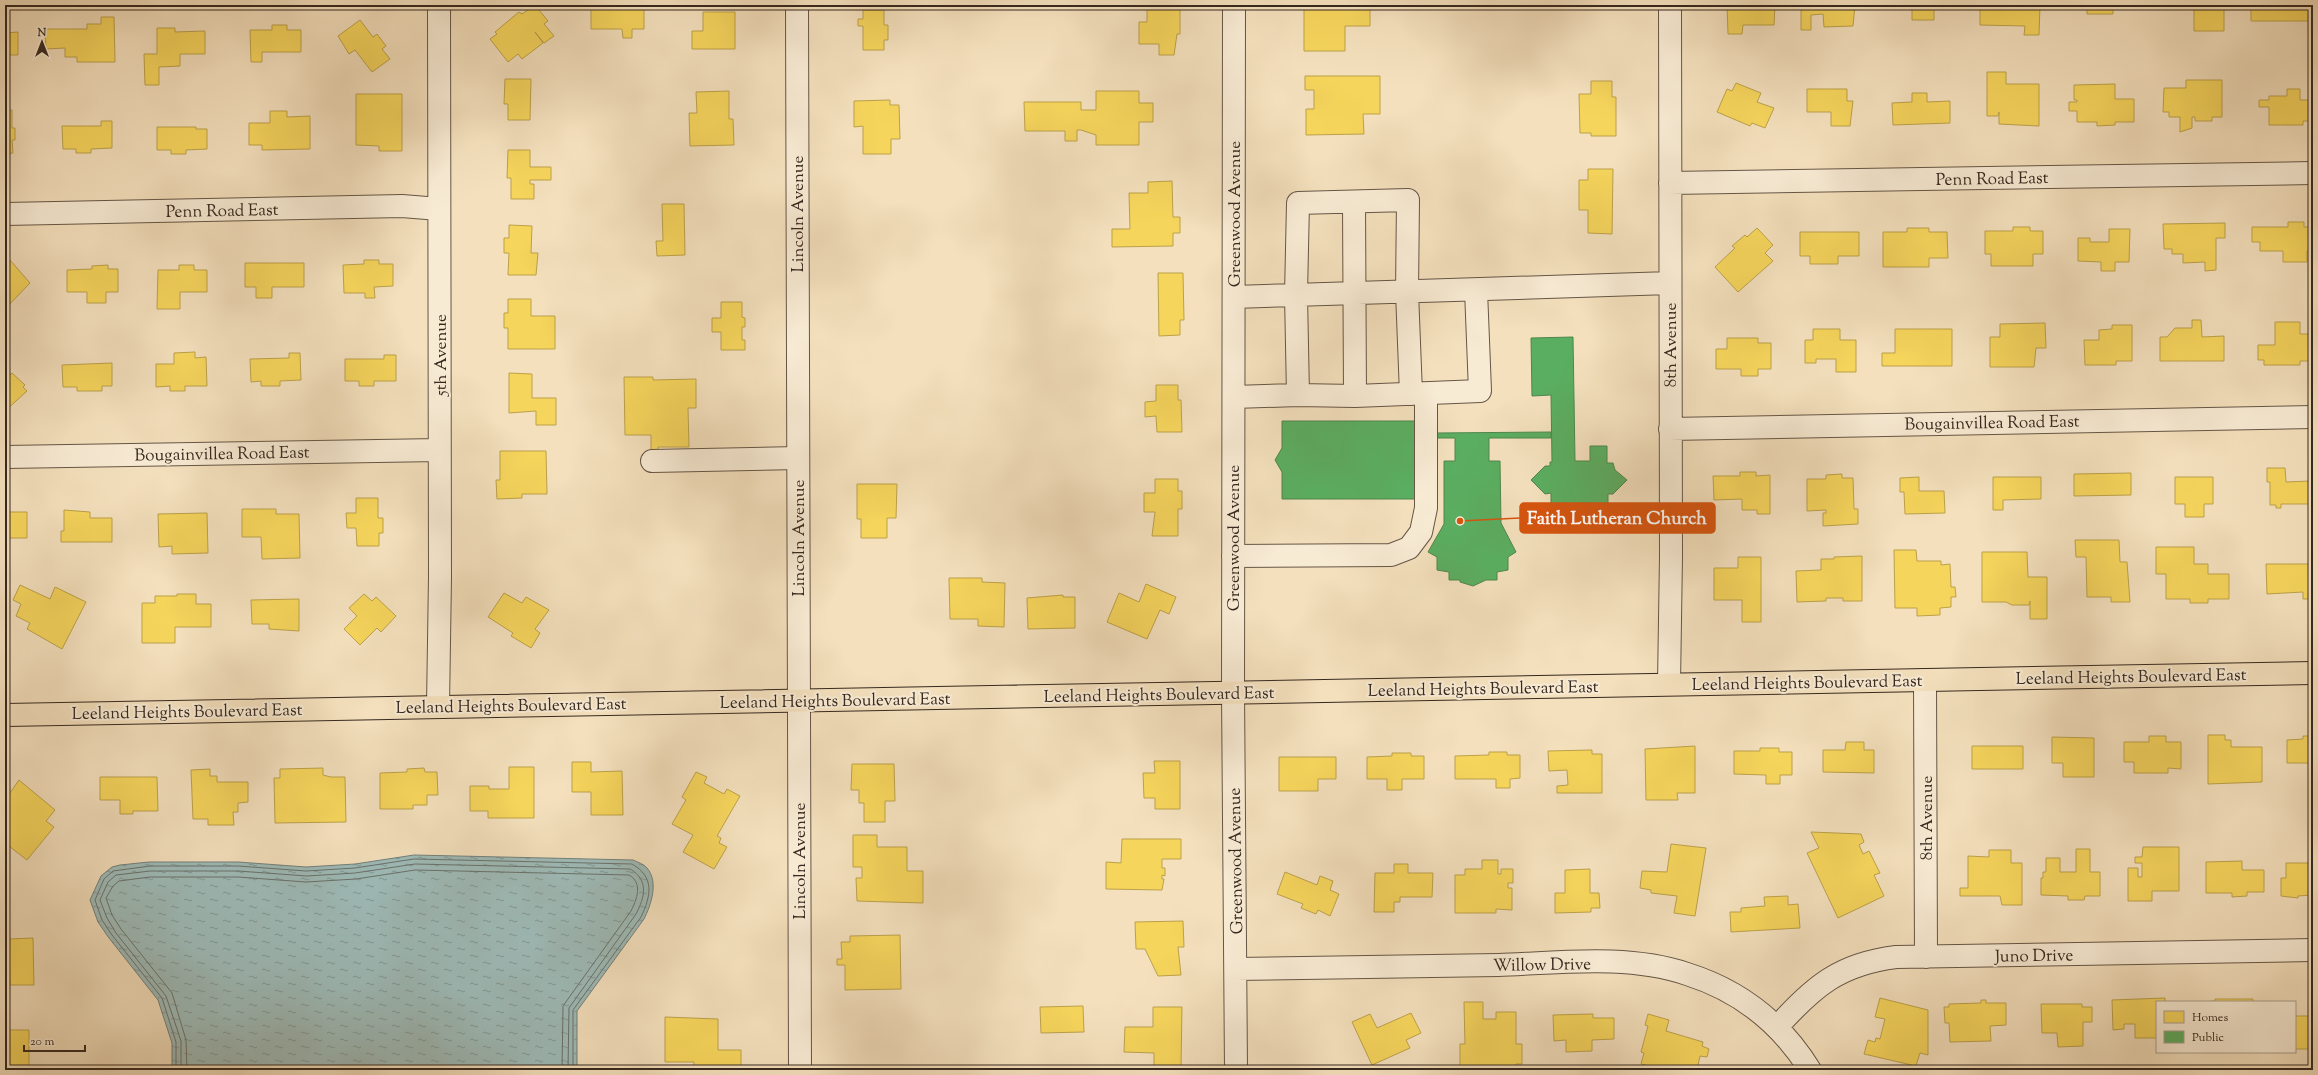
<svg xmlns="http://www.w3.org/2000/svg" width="2318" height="1075" viewBox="0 0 2318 1075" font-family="'Sorts Mill Goudy',serif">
	<defs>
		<pattern id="water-ripples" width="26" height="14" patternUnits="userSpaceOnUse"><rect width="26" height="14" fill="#9ebbb8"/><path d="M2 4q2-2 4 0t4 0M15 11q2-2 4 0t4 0" fill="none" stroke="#829895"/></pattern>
	</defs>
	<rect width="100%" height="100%" fill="#f4e0bd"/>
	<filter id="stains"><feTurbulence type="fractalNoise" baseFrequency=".005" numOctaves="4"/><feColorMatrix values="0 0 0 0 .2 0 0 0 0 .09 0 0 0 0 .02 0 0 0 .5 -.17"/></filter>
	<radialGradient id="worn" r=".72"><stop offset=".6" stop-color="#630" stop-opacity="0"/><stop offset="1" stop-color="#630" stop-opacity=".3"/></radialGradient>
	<!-- water -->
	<path fill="url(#water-ripples)" stroke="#74807b" d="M414,855L633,860C637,862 644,864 647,868C659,882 651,905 644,919L577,1011V1070H172V1043L158,1000L109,938L98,922L90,900L101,876L112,867L120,865L149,862H238L306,867L355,864Z"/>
	<!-- homes -->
	<path fill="#f6d55c" stroke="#bca14a" d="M535,5L548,21L544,24L554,36L544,43L535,32L543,43L522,59L518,54L508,62L490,39L497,34L495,32L519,12L522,14Z
		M1147,5H1180V34H1177L1174,55H1159V44H1139V22H1147Z
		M1289,5H1370V26H1345V51H1304V7Z
		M1727,5H1775L1774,25H1743L1742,34H1728Z
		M1801,5H1855L1853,26L1824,27L1823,14L1811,15V30H1801Z
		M1901,5H1934V20H1912V6Z
		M1980,5H2040L2039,35H2024L2025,26L1980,25Z
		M2100,5H2113V14H2087V9H2100Z
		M2194,5H2224V31H2194Z
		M2251,5H2313V21H2251Z
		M644,6V29H632V38H623L622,29H591V7Z
		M863,10H884V25H888V40H884V50H863V26H858V19H863Z
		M703,12H735V49H692V31H703Z
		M101,17H114L115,62H77V57H65V48L46,49L45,29H87V24H101Z
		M360,20L373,37L377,34L386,46L382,49L390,59L372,72L355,50L349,54L338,36Z
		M272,25H287V30H301V52H262V62H251L250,30H272Z
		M157,28H175V32L205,31V54H180V66L159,67V85H145L144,54H157Z
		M18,32V55H5V33Z
		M1987,72H2006V84H2039V126L1999,124V112L1998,116H1987Z
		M1305,76H1380V114H1363L1364,134L1306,135V109H1314V90H1305Z
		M505,79H531L530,120H508V104H504Z
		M2186,80H2222V117H2212V121H2195V117H2192V128L2180,132V117H2169V112H2163L2164,88H2186Z
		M1591,81H1612V97H1616V136H1591V133H1580L1579,94H1591Z
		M1736,83L1761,93L1757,102L1774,108L1765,128L1752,123L1750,126L1717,112L1727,89L1732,91Z
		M2115,84V99H2134V122H2115V125L2097,126V122H2077V111H2069V102H2077V100H2074V85Z
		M1807,89H1847V101H1853L1850,126H1831V112H1807Z
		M2287,89H2300V100H2313V121H2303V125H2269V107H2259V100H2269V96H2287Z
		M729,91V119H733L734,145L690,146L689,113H697L696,92Z
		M1096,91H1139V103H1153V122H1139V145H1096V135L1081,130H1077V141H1065V131H1025L1024,102H1081V110H1096Z
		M1912,93H1927V102L1950,101V123L1893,125L1892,103L1912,102Z
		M356,94H402V151H379V146L356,145Z
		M890,100V105H899L900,139H891V154H863V126L854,127V101Z
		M12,110V128H15V140H12L13,153L5,154V111Z
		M270,111H287V117L310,116V149L262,150V145H249V123H270Z
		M101,121H112V148L91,149V153H76V149H63L62,126H101Z
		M157,127H196V129H207V149L186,150V154H171V150H157Z
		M508,150H530V167H551V180H530V184H534V199H511V178H507Z
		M1588,169H1613L1612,234L1588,233V210H1579V180H1588Z
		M1172,181L1173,217H1180V233H1173V246L1112,247V229H1130L1129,193H1148V182Z
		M662,204H684L685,255L657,256L656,241H663Z
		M2288,222H2304V227H2313V251H2307V262H2283V251H2260V242H2252V227H2288Z
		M2225,223V238H2216V270L2205,271V262L2183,263V254H2172V249H2164L2163,224Z
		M509,225L532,226L531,253H538L536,275H508L509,253H504V238H509Z
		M2013,227H2030V231H2043V254H2033V266H1991V254H1985V231H2013Z
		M1757,228L1773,245L1765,253L1773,261L1738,292L1715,267L1735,248L1732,246L1745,235L1747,237Z
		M1907,228H1929V232H1947L1948,258H1929V267H1883V232H1907Z
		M2109,229H2130L2129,262H2115V271H2101V262L2078,261V238H2090V242H2109Z
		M1800,232H1859V256H1838V264H1810V256H1800Z
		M10,260L30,283L6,308L5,264Z
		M364,260H379V264H393V286L374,287L375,298H365V293H344L343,265L364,264Z
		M245,263H304V287H272V298H256V287H245Z
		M108,265V269H118V292H106V303H87V292H67V270L92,269V266Z
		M179,265H194V270H207V292H180V309H157L158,270H179Z
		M1158,273H1183L1184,320H1180V335L1159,336Z
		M508,299H531V316H555V349H508V328H504V313H508Z
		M721,302H742V317L745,318V327H742V340H745V350H721V332H712V318H721Z
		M2192,320H2201L2202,337L2224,336V361H2160V337H2167L2175,328H2192Z
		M2275,322H2300V334H2309V361H2300V365H2264V360H2258V345H2275Z
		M2045,323L2046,348H2036L2034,367H1990V337H2000V324Z
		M2112,325H2132V361H2116V365H2085L2084,340H2099V330L2112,329Z
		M1813,329H1840V340H1856V372H1836V359H1816V363H1805V340H1813Z
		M1895,329H1952V366H1882V353H1895Z
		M1727,338H1758V343H1771V369H1758V376H1741V369H1716V349H1727Z
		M195,352V358L206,357L207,386H185V391H170V386L156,387V364H174V353Z
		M289,353H300L301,380L280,381V386H261V381L251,382L250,359L289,358Z
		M384,355H396V381H374V386H359V381H345V359H384Z
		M112,363V386H102V391H77V387H63L62,365Z
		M12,373L25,385L23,387L27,391L5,411V380Z
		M509,373L532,374V398H556V425H536V411L509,413Z
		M624,377H653V380L696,379V408H688L689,447H658V453H651V435H625Z
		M1156,385H1178V400H1181L1182,432H1157L1156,416L1145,417V402L1156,401Z
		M500,451H546L547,494H522V498L497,499L496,480H500Z
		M2267,468H2285L2286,482L2310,481L2311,504H2281V508H2276V505H2270V482H2267Z
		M1740,472H1756V476L1770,475V514H1757V510H1742V499L1714,500L1713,476H1740Z
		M2131,473V495L2074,496V474Z
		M1842,474V478H1853L1854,509H1858V524L1823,526V513H1826V510L1807,511V479H1826V475Z
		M1919,477V491H1944L1945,513L1905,514L1904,492H1900V478Z
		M1993,477H2041V499L2003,500V510H1993Z
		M2175,477H2213V504H2204V517H2185V504H2175Z
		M1155,479H1178V491H1182V509H1178V536H1152L1155,512H1144V493H1155Z
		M857,484H897L896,518H887V538H861V519H857Z
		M356,498H378V518H383V533H379V546H357L356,528H347L346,513H356Z
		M5,508H8V512H27V538H5V547Z
		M242,509H276V514H299L300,558L262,559L261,537H242Z
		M64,510L90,512V518H112V542H61V531H64Z
		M207,513L208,553L172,554V546L159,547L158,514Z
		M2075,540H2119L2120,562H2127L2130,602H2111V597H2087L2086,557H2076Z
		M2156,547H2194V564H2208V574H2229V599H2208V603H2190V599H2166V574H2156Z
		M1894,550H1916L1917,561H1941V565L1950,564L1951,587H1955L1956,597H1951V607L1940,608V615L1917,616V608H1895Z
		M1982,552H2027L2028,577H2047V619H2030V601L2029,605H2012L2006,602H1982Z
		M1862,556V601H1843V598H1826V601L1797,602L1796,571L1821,570V559H1834V557Z
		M1738,557H1761V622H1742V600H1714V568H1738Z
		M2266,564H2313V599H2303V592L2267,594Z
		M949,578H982V582L1005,583L1004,627L978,626V619H950Z
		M1146,584L1176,597L1169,614L1160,610L1147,639L1107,622L1119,593L1139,602Z
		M20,585L50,599L55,587L86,602L62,649L27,629L30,623L16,616L21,604L13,600Z
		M504,593L522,603L526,597L549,610L535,629L540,633L531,648L511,636L513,633L488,617Z
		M177,594H196V604H211V627H175V643H142V603H155V596H177Z
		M364,594L372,601L376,597L396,616L381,632L377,628L360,645L344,629L357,616L349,608Z
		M1063,595V597H1075V628L1028,629L1027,598Z
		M299,599V631L269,629V624H252L251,600Z
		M2208,735H2225V740H2231V747H2262V782L2208,784Z
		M2149,736H2166V742H2181V769L2168,768V773H2134V762H2124V742H2149Z
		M2303,736H2313V763H2287V740L2303,739Z
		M2052,737L2094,738V777H2063V763H2052Z
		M1846,742H1864V750H1874V773L1823,772V750H1845Z
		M1695,746V793H1677L1678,800H1646L1645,749Z
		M1972,746H2023V769H1972Z
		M1760,748H1779V752H1792V775H1780V784H1766V775L1734,774V751H1760Z
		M1592,750V754H1602V793H1557V786L1568,785L1567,770L1549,771L1548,751Z
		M1489,752H1507V755H1520V778L1510,779V788H1496V779H1455V756L1489,755Z
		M1392,753H1411V756H1424V779H1402V790H1387V779H1367V757L1392,756Z
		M1279,757H1336V779H1318V791H1279Z
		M1154,761H1180V809H1155V798H1144L1143,773H1155Z
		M572,762H591V772L622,771L623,815H591V792H572Z
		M852,764H894L895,801H885V822H864V803H859V790H851Z
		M509,767H534V818H488V811H470V786H489V789H509Z
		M323,768V775L331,777H345L346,822L275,823L274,778H280V769Z
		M424,768L425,772H437L438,795H427V805H413V809H380V773L407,772V769Z
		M210,769V776H217V782H248V802L238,803V812H233L234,825H208V819H193L191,770Z
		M696,772L707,777L704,783L724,794L727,789L740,796L717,836L721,838L719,843L727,847L714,869L683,852L693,835L672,824L686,800L682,797Z
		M100,777H157L158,811H133V814H120V800H100Z
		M19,780L55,810L46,821L54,827L27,860L5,843V800Z
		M1811,832L1861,834L1864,842L1859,845L1863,854L1869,851L1880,873L1874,875L1884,896L1838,918L1807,853L1819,848Z
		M853,835H877V847H907V871H923V903L857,901L856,878H862V867H853Z
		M1122,839H1181V859H1162V868H1165V876L1162,875V879H1164L1162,890L1106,889V862L1121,863Z
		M1671,844L1706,848L1695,916L1674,913L1677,896L1651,893V890L1640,888L1642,871L1667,872Z
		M2143,847H2179V891H2152V901H2128V868H2138V877H2142V863H2135V857H2142Z
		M2076,849H2090V872H2100V896H2085L2084,900H2068V896L2041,895V878H2043V872H2046V858H2060V872H2076Z
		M1989,850H2011V863H2022V905H2002L2000,896H1960V888H1968V856L1989,857Z
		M1482,860H1498V874H1501V869H1513V883H1508V888H1512V910L1496,909V913H1455V875H1465V869H1482Z
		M2242,861V870H2264V892H2247V896L2232,897V893H2206V862Z
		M2286,863H2313V899L2312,895L2298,896V898L2281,896V878H2286Z
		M1394,864H1408V873H1433L1432,897H1400V902H1394V912H1374L1375,873H1394Z
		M1590,869V893H1599L1600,908H1591V912L1555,913V893H1565V870Z
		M1285,872L1317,885L1320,876L1333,881L1330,890L1339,894L1330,916L1318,910L1316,914L1301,908L1303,904L1277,894Z
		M1788,896V905L1798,904L1800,928L1731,932L1730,912H1741V908L1765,906L1764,897Z
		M1183,921L1184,947H1178L1181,975L1158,976L1145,949H1136L1135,922Z
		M5,930H9V939L33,938L34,985H10L9,969H5Z
		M900,935L901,989L845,990V965H837V959H842L841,942H850V936Z
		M1880,998L1928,1010V1055L1920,1053L1916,1066L1864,1054L1868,1040L1875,1042L1876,1038L1880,1039L1885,1019L1875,1017Z
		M2165,998V1002H2157V1038H2135V1024H2124V1029L2113,1030L2112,1000Z
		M2215,999H2253V1002H2202L2215,1001Z
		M1981,1000H1986V1003H2006V1025L1990,1026L1991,1041L1950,1042L1949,1023H1945L1944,1007H1949V1004L1981,1003Z
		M1464,1002H1483V1019H1496V1012H1516V1044H1522V1064H1516V1070H1460V1044H1465Z
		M2041,1004H2082V1007H2092V1022H2083V1046L2058,1047L2057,1033H2042Z
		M1083,1006L1084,1032L1041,1033L1040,1007Z
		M1153,1007H1182L1181,1068H1154V1053L1124,1052L1125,1027H1153Z
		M1411,1013L1421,1033L1406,1040L1410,1048L1372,1065L1352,1022L1370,1014L1377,1028Z
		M1593,1014V1018H1614V1039L1592,1040V1051L1566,1052V1040L1554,1041L1553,1015Z
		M1648,1014L1669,1020L1666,1031L1703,1042L1702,1046L1709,1049L1707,1057L1700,1056L1697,1070H1667L1641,1064L1644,1053L1641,1052L1648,1026L1645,1025Z
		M2295,1016H2313V1049H2295Z
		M665,1017L718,1019V1050H741V1070H694V1062H665Z
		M5,1030H29V1070H5Z"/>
	<!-- public -->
	<path fill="#5aae61" stroke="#4f864d" d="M1573,337L1575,461H1590V446H1607V463H1613L1615,470L1627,480L1613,494H1608V512H1591V503L1551,504V493L1545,494L1531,480L1545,466H1550V462H1552L1551,395L1532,396L1531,338Z
		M1282,421H1415V444H1424V476H1415V499H1282V472L1275,460L1282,448Z
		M1551,432V438H1489V461H1500L1501,523L1516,552L1508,557V570L1497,572V580H1486L1473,586L1460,582V580H1449V572L1437,570V557L1428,552L1444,524V461H1455V438H1436V433Z"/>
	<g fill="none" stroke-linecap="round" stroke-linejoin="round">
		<!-- shore -->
		<path stroke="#6a726c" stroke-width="1" d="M176,1070V1042L162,998L112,935L102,920L95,900L104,879L113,871L150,866H238L306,871L355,868L414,859L632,864C655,877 651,896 641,917L573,1010V1070
			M181,1070V1041L166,996L116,933L107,918L100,900L108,882L116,875L150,871H238L307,876L355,873L415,864L630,869C649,880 645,897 636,914L569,1008L568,1070
			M187,1070L186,1040L172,993L121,929L112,915L106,898L113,886L119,881L150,877H238L306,882L356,879L415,870L629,875C643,883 637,899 631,911L563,1006L562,1070"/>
		<defs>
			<path id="minor" d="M797,5L800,1070
				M1234,5L1233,692L1236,1070
				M1670,183L2313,173
				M1354,202L1355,396
				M5,214L402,206L439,209
				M1234,297L1670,283
				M1411,394L1407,292L1408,200L1298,203L1296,295L1298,395L1355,396L1480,391L1476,290
				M1234,397L1298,395
				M1670,429L2313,417
				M5,457L439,450
				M652,461L798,458
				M1233,556L1391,555L1409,548L1421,532L1426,508V394
				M1925,680L1926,957
				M1669,684L1671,556L1670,5
				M438,706L440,577L439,5
				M1236,969C1323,968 1410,967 1498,965C1559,963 1628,954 1687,974C1741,991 1781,1023 1810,1070
				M1778,1026C1814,986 1840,964 1896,957L2313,950"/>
			<path id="major" d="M5,715L2313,673"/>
		</defs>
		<!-- minor casing -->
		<use href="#minor" stroke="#665646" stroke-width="24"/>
		<!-- major casing -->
		<use href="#major" stroke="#36281f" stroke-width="24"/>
		<!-- minor -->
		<use href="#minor" stroke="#f8ebd4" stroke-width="22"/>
		<!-- major -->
		<use href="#major" stroke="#f4e0bd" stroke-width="22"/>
	</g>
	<g text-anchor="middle" stroke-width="4" stroke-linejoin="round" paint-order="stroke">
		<!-- street labels -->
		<g font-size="17" fill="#36281f" stroke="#f8ebd4">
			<text transform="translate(1992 178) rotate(-1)" y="6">Penn Road East</text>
			<text transform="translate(222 210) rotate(-1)" y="6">Penn Road East</text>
			<text transform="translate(797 214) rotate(-90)" y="6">Lincoln Avenue</text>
			<text transform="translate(1234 214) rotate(-90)" y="6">Greenwood Avenue</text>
			<text transform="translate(1670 345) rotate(-90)" y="6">8th Avenue</text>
			<text transform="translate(440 355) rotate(-90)" y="6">5th Avenue</text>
			<text transform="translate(1992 422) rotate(-1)" y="6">Bougainvillea Road East</text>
			<text transform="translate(222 453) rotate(-1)" y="6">Bougainvillea Road East</text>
			<text transform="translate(798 538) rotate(-90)" y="6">Lincoln Avenue</text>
			<text transform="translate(1233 538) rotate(-90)" y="6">Greenwood Avenue</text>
			<text transform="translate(2131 676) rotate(-1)" y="6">Leeland Heights Boulevard East</text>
			<text transform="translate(1807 682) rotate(-1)" y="6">Leeland Heights Boulevard East</text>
			<text transform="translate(1483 688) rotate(-1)" y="6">Leeland Heights Boulevard East</text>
			<text transform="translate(1159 694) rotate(-1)" y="6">Leeland Heights Boulevard East</text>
			<text transform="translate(835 700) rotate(-1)" y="6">Leeland Heights Boulevard East</text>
			<text transform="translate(511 705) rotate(-1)" y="6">Leeland Heights Boulevard East</text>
			<text transform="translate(187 711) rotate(-1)" y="6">Leeland Heights Boulevard East</text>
			<text transform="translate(1926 818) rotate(-90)" y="6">8th Avenue</text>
			<text transform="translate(799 861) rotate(-90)" y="6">Lincoln Avenue</text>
			<text transform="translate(1235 861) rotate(-91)" y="6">Greenwood Avenue</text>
			<text transform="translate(2034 955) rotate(-1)" y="6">Juno Drive</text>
			<text transform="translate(1542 964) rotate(-1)" y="6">Willow Drive</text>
		</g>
	</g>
	<!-- callouts -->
	<path fill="none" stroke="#d6540e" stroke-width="1.5" d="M1460 521L1520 518"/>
	<circle fill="#d6540e" stroke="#f8ebd4" stroke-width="1.5" cx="1460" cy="521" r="4"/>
	<rect fill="#d6540e" stroke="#d6540e" stroke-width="1.5" x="1520" y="503" width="195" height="30" rx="4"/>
	<g font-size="18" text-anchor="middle" font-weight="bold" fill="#fff">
		<text x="1617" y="524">Faith Lutheran Church</text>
	</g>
	<!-- margin -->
	<rect width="2318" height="1075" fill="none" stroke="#f4e0bd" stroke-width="20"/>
	<rect x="6" y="6" width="2306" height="1063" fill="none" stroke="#36281f" stroke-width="2"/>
	<rect x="10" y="10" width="2298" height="1055" fill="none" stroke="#36281f"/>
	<!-- legend -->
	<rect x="2156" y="1001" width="140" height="52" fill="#f8ebd4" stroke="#aa9d8c"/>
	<rect x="2164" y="1011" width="20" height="12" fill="#f6d55c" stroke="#aa9d8c"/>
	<text x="2192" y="1021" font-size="12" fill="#36281f">Homes</text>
	<rect x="2164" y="1031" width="20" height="12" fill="#5aae61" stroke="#aa9d8c"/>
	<text x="2192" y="1041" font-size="12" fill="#36281f">Public</text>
	<!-- north arrow -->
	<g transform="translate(42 42)" stroke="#f8ebd4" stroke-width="3" paint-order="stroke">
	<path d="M0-3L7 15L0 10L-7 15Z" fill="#36281f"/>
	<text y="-6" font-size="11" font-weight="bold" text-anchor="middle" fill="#36281f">N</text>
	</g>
	<!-- scale -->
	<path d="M24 1045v6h61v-6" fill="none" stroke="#36281f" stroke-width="2"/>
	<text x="30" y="1045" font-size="12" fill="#36281f" stroke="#f8ebd4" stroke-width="3" paint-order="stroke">20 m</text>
	<rect width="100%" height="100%" filter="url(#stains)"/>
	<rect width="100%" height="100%" fill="url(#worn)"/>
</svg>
